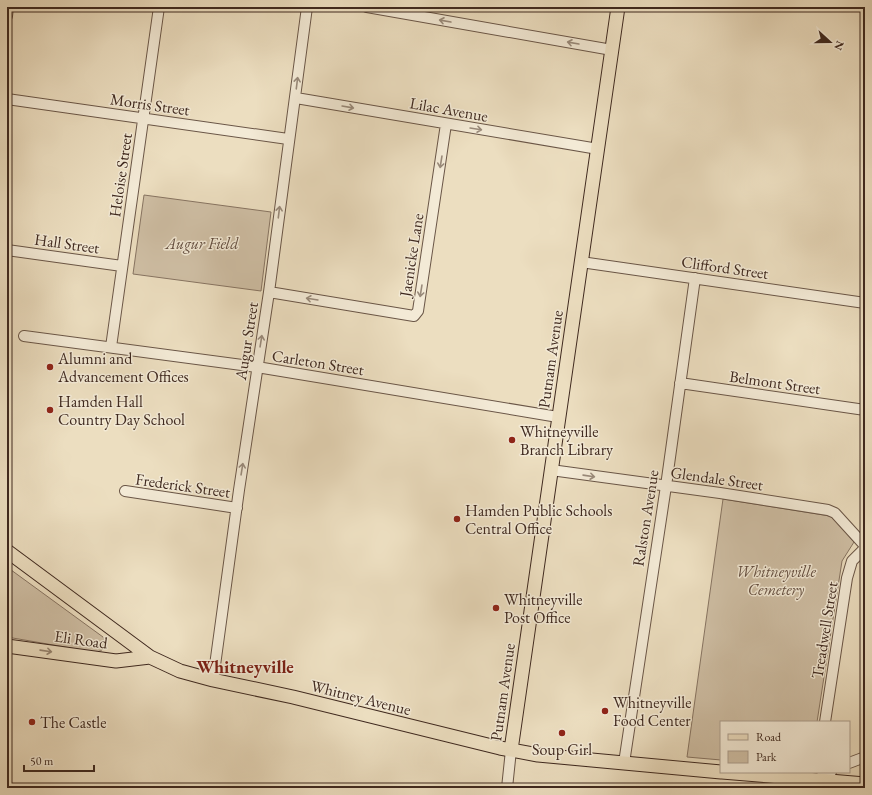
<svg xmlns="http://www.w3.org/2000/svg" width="872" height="795" viewBox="0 0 872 795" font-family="'EB Garamond',serif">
	<rect width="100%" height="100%" fill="#ecdec0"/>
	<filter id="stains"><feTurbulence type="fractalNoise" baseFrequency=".005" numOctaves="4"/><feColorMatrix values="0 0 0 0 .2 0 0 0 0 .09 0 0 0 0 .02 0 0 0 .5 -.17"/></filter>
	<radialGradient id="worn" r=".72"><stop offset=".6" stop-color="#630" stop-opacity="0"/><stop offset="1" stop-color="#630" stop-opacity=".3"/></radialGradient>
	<!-- green -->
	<path fill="#cfbfa5" stroke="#877462" d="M144,195L271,212L261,291L133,274Z
		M723,499L830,516L844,530L854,542L842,561L817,722H721V760L687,757Z
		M7,567L103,637L106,642C105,649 101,652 94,652L7,637Z"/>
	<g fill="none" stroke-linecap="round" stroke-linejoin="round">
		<defs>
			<path id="minor" d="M367,7L612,50
				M7,16L8,7
				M296,98L598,149
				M7,99L288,139
				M7,250L122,266
				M581,262L865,303
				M269,292L414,316L418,311L446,124
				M24,336L257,367L558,417
				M111,347L159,7
				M680,383L865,410
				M551,470L720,493L828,510L835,513L865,546
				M125,491L237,508
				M213,680L239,490L269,292L307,7
				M825,722L847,578L852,561L865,548
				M624,763L666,486L695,278
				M849,763L865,757
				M816,780L831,772
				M507,788L511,750"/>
			<path id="major" d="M7,551L150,657L180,671L213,680L293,697L500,748L538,755L721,772
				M7,646L116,661L150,657
				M511,750L618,7
				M722,772L865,784"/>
		</defs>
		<!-- minor casing -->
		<use href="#minor" stroke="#6a5647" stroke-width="12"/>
		<!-- major casing -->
		<use href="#major" stroke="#3f291f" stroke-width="15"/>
		<!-- minor -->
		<use href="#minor" stroke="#f3ead6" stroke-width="10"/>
		<!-- major -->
		<use href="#major" stroke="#ecdec0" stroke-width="13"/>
	</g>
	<!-- one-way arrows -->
	<defs><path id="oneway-shaft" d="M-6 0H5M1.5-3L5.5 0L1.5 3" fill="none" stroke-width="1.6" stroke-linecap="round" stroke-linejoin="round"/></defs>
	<g stroke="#998a7a">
		<use href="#oneway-shaft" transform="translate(445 21) rotate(-170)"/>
		<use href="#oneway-shaft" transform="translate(573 43) rotate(-170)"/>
		<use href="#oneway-shaft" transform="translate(297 83) rotate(-83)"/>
		<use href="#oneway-shaft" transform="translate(348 107) rotate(10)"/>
		<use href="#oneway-shaft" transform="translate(476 129) rotate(9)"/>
		<use href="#oneway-shaft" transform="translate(441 162) rotate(99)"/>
		<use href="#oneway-shaft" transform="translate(279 212) rotate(-83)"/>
		<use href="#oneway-shaft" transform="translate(421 291) rotate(99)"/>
		<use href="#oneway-shaft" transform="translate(312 299) rotate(-171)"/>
		<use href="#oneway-shaft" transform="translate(261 341) rotate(-81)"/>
		<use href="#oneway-shaft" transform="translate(242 469) rotate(-81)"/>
		<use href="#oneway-shaft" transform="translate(589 476) rotate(8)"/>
	</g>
	<use stroke="#968470" href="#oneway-shaft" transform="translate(46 651) rotate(8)"/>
	<!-- markers -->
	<g fill="#8f2418" stroke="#f3ead6" stroke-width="1.5">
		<circle cx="50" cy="367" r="4"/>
		<circle cx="50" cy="410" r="4"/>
		<circle cx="512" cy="440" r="4"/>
		<circle cx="457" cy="519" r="4"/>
		<circle cx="496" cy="608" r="4"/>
		<circle cx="605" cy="711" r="4"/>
		<circle cx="32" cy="722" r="4"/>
		<circle cx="562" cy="733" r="4"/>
	</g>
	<g text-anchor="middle" stroke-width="3" stroke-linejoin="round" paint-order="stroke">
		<!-- street labels -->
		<g font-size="16" fill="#3f291f" stroke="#f3ead6">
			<text transform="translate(150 104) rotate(8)" y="6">Morris Street</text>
			<text transform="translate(449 109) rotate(10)" y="6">Lilac Avenue</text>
			<text transform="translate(120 175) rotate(-82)" y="6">Heloise Street</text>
			<text transform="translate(67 243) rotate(8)" y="6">Hall Street</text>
			<text transform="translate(411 255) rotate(-81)" y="6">Jaenicke Lane</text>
			<text transform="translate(725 267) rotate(8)" y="6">Clifford Street</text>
			<text transform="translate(246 341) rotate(-81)" y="6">Augur Street</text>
			<text transform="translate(550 359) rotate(-82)" y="6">Putnam Avenue</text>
			<text transform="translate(318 362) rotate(9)" y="6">Carleton Street</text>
			<text transform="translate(775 382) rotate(8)" y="6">Belmont Street</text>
			<text transform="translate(717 478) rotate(8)" y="6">Glendale Street</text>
			<text transform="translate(183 485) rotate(8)" y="6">Frederick Street</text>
			<text transform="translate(645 518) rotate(-81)" y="6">Ralston Avenue</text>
			<text transform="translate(824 630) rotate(-81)" y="6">Treadwell Street</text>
			<text transform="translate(81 639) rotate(8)" y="6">Eli Road</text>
			<text transform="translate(502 692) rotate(-82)" y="6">Putnam Avenue</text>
			<text transform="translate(361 697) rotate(14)" y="6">Whitney Avenue</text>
		</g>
		<!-- park labels -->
		<g font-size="16" font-style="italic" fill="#634e40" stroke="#f3ead6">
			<text x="202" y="249">Augur Field</text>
			<text x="776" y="577">Whitneyville<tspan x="776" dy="18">Cemetery</tspan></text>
		</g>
		<!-- poi labels -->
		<g font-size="16" fill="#3f291f" stroke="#f3ead6" text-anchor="start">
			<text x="58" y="364">Alumni and<tspan x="58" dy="18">Advancement Offices</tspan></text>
			<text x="58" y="407">Hamden Hall<tspan x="58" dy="18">Country Day School</tspan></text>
			<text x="520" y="437">Whitneyville<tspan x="520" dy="18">Branch Library</tspan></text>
			<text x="465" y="516">Hamden Public Schools<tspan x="465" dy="18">Central Office</tspan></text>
			<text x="504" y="605">Whitneyville<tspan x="504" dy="18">Post Office</tspan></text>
			<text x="613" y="708">Whitneyville<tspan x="613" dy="18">Food Center</tspan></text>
			<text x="40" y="728">The Castle</text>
			<text x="562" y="755" text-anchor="middle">Soup Girl</text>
		</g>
		<!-- quarter labels -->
		<g font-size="18" font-weight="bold" fill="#7a1f14" stroke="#f3ead6">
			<text x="245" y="673">Whitneyville</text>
		</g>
	</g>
	<!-- margin -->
	<rect width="872" height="795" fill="none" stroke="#ecdec0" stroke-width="24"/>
	<rect x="8" y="8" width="856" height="779" fill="none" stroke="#3f291f" stroke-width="2"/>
	<rect x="12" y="12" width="848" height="771" fill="none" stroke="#3f291f"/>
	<!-- legend -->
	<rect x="720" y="721" width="130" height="52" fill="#f3ead6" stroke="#ab9d8d"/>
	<rect x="728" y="734" width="20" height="6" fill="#ecdec0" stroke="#ab9d8d"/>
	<text x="756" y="741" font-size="12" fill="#3f291f">Road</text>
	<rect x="728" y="751" width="20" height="12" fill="#cfbfa5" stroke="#ab9d8d"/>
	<text x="756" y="761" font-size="12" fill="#3f291f">Park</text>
	<!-- north arrow -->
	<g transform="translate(830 42) rotate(111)" stroke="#f3ead6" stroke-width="3" paint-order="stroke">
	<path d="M0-3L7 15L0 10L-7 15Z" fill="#3f291f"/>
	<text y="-6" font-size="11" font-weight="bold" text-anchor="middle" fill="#3f291f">N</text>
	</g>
	<!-- scale -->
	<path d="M24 765v6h70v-6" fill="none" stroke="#3f291f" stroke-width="2"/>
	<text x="30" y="765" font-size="12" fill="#3f291f" stroke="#f3ead6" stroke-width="3" paint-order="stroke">50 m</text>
	<rect width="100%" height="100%" filter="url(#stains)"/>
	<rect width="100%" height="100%" fill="url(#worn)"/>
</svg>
